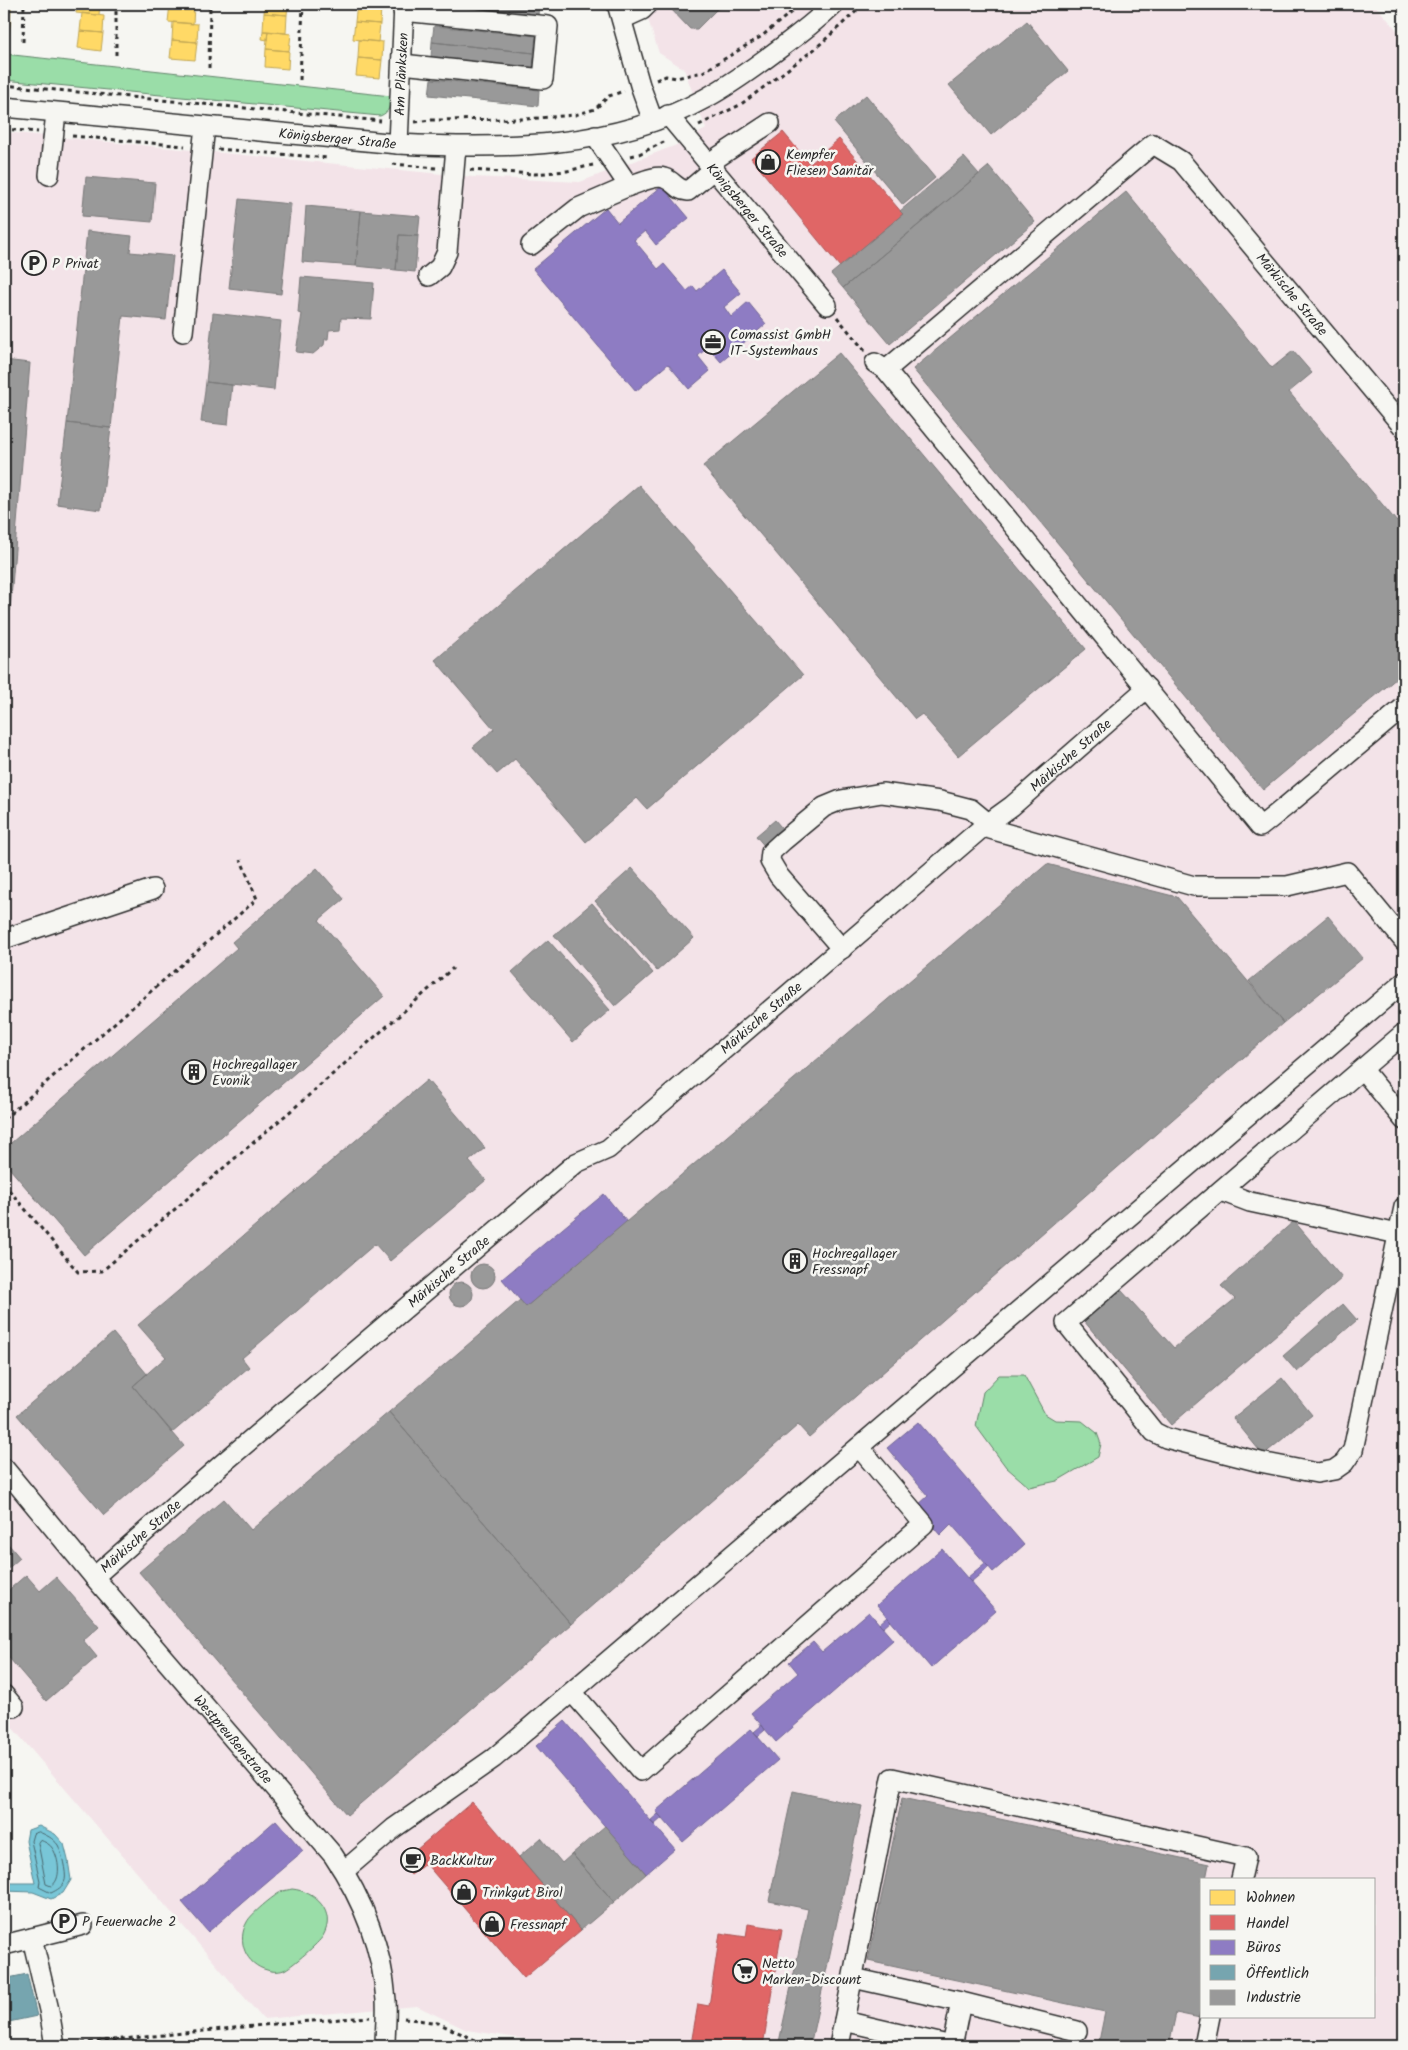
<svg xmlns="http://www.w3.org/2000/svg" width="1408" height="2050" viewBox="0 0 1408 2050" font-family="Kalam,sans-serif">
	<rect width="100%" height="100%" fill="#f6f6f2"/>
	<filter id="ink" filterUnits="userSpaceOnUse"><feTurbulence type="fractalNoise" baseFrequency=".02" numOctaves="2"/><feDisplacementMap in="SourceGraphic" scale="10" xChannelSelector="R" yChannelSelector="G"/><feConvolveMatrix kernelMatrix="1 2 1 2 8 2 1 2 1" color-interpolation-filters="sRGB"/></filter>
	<g filter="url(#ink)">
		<!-- built -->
		<path fill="#f3e3e8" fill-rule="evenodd" d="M643,4H1374L1404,38V2046H568L467,2030L417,2006L263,2019L4,1718V132L473,177L580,182L679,144L706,129L684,69L659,53ZM1202,1879H1374V2016H1202Z"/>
		<!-- green -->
		<path fill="#9adda8" stroke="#62846a" d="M4,54L391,96C390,106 390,112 380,116L4,80Z
			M999,1375H1024L1045,1414L1055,1420L1082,1421L1097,1433L1101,1444L1098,1457L1057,1481L1029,1487L1006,1467L976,1426L983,1392Z
			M292,1889C315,1891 337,1912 323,1936C319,1943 293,1965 286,1969C281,1972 273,1972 267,1970C246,1965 236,1941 247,1922C250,1915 274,1895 281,1892C284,1890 289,1890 292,1889Z"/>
		<!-- water -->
		<path fill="#78c6d7" stroke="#598892" d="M39,1826L55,1834L64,1844L68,1860L71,1880L63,1893L51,1899L33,1892L4,1891V1883H35L26,1841L28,1830Z"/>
		<!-- homes -->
		<path fill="#ffd966" stroke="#bfa554" d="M77,4H100L99,15L76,13Z
			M170,4L194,6L193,24L168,22Z
			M265,4H288L287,15L264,13Z
			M357,4L381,7L380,24L355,22Z
			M4,6L11,7L10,24L4,23Z
			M82,13L104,16L103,33L80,31Z
			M264,13L287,15L286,33L263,31Z
			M173,22L198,24L197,42L172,40Z
			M355,22L380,24L378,42L353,39Z
			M4,23L10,24L8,42L4,41Z
			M80,31L103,33L101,51L78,48Z
			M263,31H268L267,40L262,39Z
			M268,31L291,34L289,51L266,49Z
			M172,40L197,42L195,60L170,58Z
			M359,40L383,42L382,60L358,58Z
			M266,49L289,51L288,69L265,67Z
			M358,58L382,60L380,78L356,76Z"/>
		<!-- shops -->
		<path fill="#e06666" stroke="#aa5454" d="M783,132L810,164L839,139L903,214L840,267L751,158Z
			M472,1802L581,1930L524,1978L415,1851Z
			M415,1851L426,1863L411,1875L401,1864Z
			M748,1924L782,1929L763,2046H702L691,2044L698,2004L709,2006L720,1933L746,1937Z"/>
		<!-- offices -->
		<path fill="#8e7cc3" stroke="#706495" d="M662,186L689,218L656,245L645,231L634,240L658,269L664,264L687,291L693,286L697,291L722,270L741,293L724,307L731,317L748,302L766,324L721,362L708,347L698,356L710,371L689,389L668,364L636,391L533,269L606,208L618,223Z
			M604,1194L627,1222L526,1307L502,1279Z
			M918,1422L1024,1545L993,1572L951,1524L940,1535L916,1507L928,1496L887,1448Z
			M942,1549L996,1611L931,1668L877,1605Z
			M985,1563L989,1567L971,1582L967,1578Z
			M869,1612L893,1640L776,1742L751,1713L798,1673L789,1662L813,1642L822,1652Z
			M887,1617L891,1621L883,1628L879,1624Z
			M565,1721L675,1849L646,1874L536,1746Z
			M762,1725L765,1730L758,1736L754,1732Z
			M751,1729L778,1760L683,1842L656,1811Z
			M658,1814L662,1818L654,1825L650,1821Z
			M276,1820L303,1851L208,1932L182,1902Z"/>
		<!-- public -->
		<path fill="#76a5af" stroke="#608087" d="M27,1974L37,2016L4,2023V1979Z"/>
		<!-- industry -->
		<path fill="#999" stroke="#787878" d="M434,4H539L538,15L434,5Z
			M669,4H710L716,10L697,29H690L669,7Z
			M710,4H723L716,10Z
			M1027,21L1068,71L991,135L949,85Z
			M434,26L536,36L534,53L432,42Z
			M432,42L534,53L533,68L431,58Z
			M431,79L539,90L538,106L429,95Z
			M866,95L935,178L903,205L834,122Z
			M964,157L979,174L843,288L831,274L903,214L900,211Z
			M989,166L1035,222L890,344L843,288Z
			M86,177L155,183L152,222L82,216Z
			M1126,192L1272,368L1293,351L1312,373L1289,392L1397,522L1404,516V672L1263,790L913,369Z
			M239,199L291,204L281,294L229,288Z
			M306,206L361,211L356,266L302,262Z
			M361,211L420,216L418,236L399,235L396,270L356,266Z
			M87,231L132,236L130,252L173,256L166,320L123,316L111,428L67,423Z
			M399,235L418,236L415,272L396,270Z
			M301,277L374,283L371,319L341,318L340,329L329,330L328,339H325L324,345L313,354L296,352L302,314L298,313Z
			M213,313L281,321L274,390L206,382Z
			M839,353L1086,649L958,756L922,714L915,719L703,466Z
			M4,360L30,363L10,611L4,610Z
			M206,382L232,385L228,425L201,422Z
			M67,423L111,428L101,510L57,504Z
			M639,485L803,675L647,809L637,798L586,842L515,759L497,774L473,747L494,729L435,660Z
			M775,820L785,832L766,848L756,836Z
			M1047,864L1177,897L1283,1023L809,1437L798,1425L571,1624L389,1412L520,1300L526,1307Z
			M317,868L344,899L319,920L384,996L84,1255L4,1162V1149L237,948L232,942Z
			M632,868L694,938L657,971L595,901Z
			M592,903L653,973L615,1006L554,935Z
			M1328,916L1363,958L1283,1023L1249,981Z
			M548,940L610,1010L573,1042L512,972Z
			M427,1080L485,1148L469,1161L486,1180L390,1261L375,1244L242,1358L249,1367L172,1433L133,1386L166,1357L138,1325Z
			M1294,1221L1342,1278L1171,1425L1084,1321L1121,1290L1174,1348L1235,1299L1221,1286Z
			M471 1276a12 12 0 1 1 24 0a12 12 0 1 1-24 0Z
			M449 1294a12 12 0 1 1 24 0a12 12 0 1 1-24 0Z
			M1343,1304L1357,1320L1297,1372L1283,1356Z
			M113,1333L147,1374L133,1386L184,1446L104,1515L17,1415Z
			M1282,1378L1312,1415L1263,1455L1233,1418Z
			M389,1412L571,1624L347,1815L139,1572L224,1499L251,1530Z
			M4,1539L20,1558L4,1572Z
			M26,1575L40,1591L56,1577L99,1626L83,1640L97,1657L46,1701L4,1652V1594Z
			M793,1791L862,1806L810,2046L779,2042L808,1909L769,1901Z
			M902,1798L1209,1864L1206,1879H1202V2009L1200,2018L1176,2013L1169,2046H1098L1105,2012L868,1961Z
			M605,1826L646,1874L614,1902L572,1854Z
			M541,1838L562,1863L572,1854L614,1902L581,1930L519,1857Z
			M1403,2026L1404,2046H1398Z"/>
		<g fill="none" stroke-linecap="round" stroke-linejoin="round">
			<!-- shore -->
			<path stroke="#4a6970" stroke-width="1" d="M39,1832C46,1835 53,1838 58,1845C61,1850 67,1874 65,1880C63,1887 57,1890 51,1893L39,1887L40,1881L31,1841L33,1834Z
				M40,1840C45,1842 50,1844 53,1849C59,1859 62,1880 51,1886L46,1884L38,1843Z"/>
			<defs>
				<g id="minor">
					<path d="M617,4L640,85L653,121"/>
					<path d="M622,19L642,10L648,4"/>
					<path d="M402,64L543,79L548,26L403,11"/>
					<path id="s1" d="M4,107L398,144C502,149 613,150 706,98C732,84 755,67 779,49C798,35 817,20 834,4"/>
					<path id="s2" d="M668,115L827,305"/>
					<path d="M595,136L629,186C639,183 654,175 664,178C675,181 675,190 688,191L714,169"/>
					<path id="s3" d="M398,144L404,4"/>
					<path d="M709,163L770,123"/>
					<path d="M49,175L56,113"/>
					<path d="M531,245L578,208L629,186"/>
					<path d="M429,276L440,267L447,252L456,147"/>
					<path d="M183,332L205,126"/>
					<path d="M875,363L886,370L1260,827L1285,807L1404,707"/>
					<path id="s4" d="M886,370L1153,144L1181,161L1404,428"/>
					<path d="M983,827L1194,886H1287L1347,872L1404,941"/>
					<path d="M4,939L153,889"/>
					<path d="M842,949L779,876L770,861L771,852L783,841L824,807L841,800L882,793L940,801L971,809L988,823"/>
					<path d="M1404,1033L1066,1323L1154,1432L1166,1438L1260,1462L1317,1473L1334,1470L1344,1463L1353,1450L1404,1207"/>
					<path d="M1363,1070L1404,1120"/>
					<path d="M1221,1191L1250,1202L1398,1234"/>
					<path id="s5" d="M4,1468L94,1577L333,1855C362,1898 382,1947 386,2000C387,2015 385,2031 385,2046"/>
					<path id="s6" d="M94,1577L222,1464L576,1163L608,1149L983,827L1012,806L1147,688"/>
					<path d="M572,1692L641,1771L924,1524L859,1447"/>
					<path d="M4,1695L14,1707"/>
					<path d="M344,1871L394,1828L494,1758L1404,982"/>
					<path d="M32,1938L49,2010L55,2046"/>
					<path d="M4,1945L83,1925"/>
					<path d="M853,1978L961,2002L952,2046"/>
					<path d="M961,2002L1077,2031"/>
					<path d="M844,2021L952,2046"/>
					<path d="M839,2046L892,1778L1246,1857L1241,1879"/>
					<path d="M1204,2046L1210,2016"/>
				</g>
			</defs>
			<!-- minor casing -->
			<use href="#minor" stroke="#2b2b2b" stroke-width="22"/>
			<!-- path -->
			<path stroke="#2b2b2b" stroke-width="3" stroke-dasharray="4 4" stroke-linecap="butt" d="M23,42L24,4
				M116,55V4
				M209,68L210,4
				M300,80L303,4
				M656,80L666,76L676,78L703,72L762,36L801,4
				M4,85L381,121
				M415,122L431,120L526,119L575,115L595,109L609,96L624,91
				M699,125L740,105L816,48L864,4
				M4,129L38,132
				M72,136L185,146
				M218,149L329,158
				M631,156L639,154L666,141
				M393,164L436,168
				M470,170L535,174L567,171L593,165
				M837,317L865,351
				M4,1119L257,899L241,860
				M4,1184L78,1272L102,1271L300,1103L453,968
				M404,2018L438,2023L475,2040L524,2046
				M73,2044L284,2023L370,2017"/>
			<!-- minor -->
			<use href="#minor" stroke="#f6f6f2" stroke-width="19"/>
		</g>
	</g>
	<!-- icons -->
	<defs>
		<symbol id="shop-ring" viewBox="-11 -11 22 22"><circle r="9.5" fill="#f6f6f2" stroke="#2b2b2b" stroke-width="1.5"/><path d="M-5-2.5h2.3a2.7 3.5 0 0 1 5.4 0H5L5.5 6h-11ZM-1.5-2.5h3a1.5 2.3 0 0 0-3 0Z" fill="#2b2b2b"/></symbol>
		<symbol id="parking-ring" viewBox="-11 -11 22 22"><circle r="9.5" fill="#f6f6f2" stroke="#2b2b2b" stroke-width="1.5"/><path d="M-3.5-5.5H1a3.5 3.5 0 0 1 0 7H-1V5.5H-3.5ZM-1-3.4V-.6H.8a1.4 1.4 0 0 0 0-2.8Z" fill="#2b2b2b"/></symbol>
		<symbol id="office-ring" viewBox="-11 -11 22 22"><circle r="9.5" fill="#f6f6f2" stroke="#2b2b2b" stroke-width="1.5"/><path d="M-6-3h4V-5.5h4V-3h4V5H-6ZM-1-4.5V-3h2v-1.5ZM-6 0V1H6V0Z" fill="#2b2b2b"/></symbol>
		<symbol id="building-ring" viewBox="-11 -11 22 22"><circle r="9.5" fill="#f6f6f2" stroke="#2b2b2b" stroke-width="1.5"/><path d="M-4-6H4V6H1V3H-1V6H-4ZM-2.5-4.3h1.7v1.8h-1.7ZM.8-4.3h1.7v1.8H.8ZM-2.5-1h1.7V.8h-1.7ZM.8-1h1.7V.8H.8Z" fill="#2b2b2b"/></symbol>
		<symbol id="cafe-ring" viewBox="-11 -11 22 22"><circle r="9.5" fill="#f6f6f2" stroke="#2b2b2b" stroke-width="1.5"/><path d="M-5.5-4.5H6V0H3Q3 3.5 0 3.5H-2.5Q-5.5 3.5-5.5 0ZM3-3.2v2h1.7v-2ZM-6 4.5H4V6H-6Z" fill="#2b2b2b"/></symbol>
		<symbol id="supermarket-ring" viewBox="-11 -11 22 22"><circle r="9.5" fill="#f6f6f2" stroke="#2b2b2b" stroke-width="1.5"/><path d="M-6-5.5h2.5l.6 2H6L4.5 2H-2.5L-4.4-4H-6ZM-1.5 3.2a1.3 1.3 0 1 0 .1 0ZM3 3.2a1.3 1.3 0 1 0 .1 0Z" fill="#2b2b2b"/></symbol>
	</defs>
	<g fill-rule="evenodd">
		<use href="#shop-ring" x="754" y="148" width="28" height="28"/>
		<use href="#parking-ring" x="20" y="249" width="28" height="28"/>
		<use href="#office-ring" x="699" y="328" width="28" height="28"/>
		<use href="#building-ring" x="180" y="1058" width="28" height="28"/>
		<use href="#building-ring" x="781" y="1247" width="28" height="28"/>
		<use href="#cafe-ring" x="399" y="1846" width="28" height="28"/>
		<use href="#shop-ring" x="450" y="1878" width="28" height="28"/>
		<use href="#parking-ring" x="50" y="1907" width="28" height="28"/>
		<use href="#shop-ring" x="478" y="1910" width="28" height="28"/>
		<use href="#supermarket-ring" x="731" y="1957" width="28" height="28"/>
	</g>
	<g text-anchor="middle" stroke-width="5" stroke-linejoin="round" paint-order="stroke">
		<!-- street labels -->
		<g font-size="14" fill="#2b2b2b" stroke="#f6f6f2">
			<text dy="5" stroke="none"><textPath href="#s3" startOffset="70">Am Plänksken</textPath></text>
			<text dy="5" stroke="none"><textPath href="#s1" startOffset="335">Königsberger Straße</textPath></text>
			<text dy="5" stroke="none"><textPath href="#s2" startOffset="124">Königsberger Straße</textPath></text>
			<text dy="5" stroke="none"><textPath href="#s4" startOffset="556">Märkische Straße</textPath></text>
			<text dy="5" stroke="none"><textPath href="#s6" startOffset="1278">Märkische Straße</textPath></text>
			<text dy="5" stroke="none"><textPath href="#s6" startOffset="872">Märkische Straße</textPath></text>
			<text dy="5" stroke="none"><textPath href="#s6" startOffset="468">Märkische Straße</textPath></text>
			<text dy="5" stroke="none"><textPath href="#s6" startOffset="62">Märkische Straße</textPath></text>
			<text dy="5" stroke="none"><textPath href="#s5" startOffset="355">Westpreußenstraße</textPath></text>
		</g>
		<!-- poi labels -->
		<g font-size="14" fill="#2b2b2b" stroke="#f6f6f2" text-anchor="start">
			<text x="786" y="159">Kempfer<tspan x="786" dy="16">Fliesen Sanitär</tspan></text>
			<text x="52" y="268">P Privat</text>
			<text x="730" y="339">Comassist GmbH<tspan x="730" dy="16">IT-Systemhaus</tspan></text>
			<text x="212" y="1069">Hochregallager<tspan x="212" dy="16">Evonik</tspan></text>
			<text x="812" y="1258">Hochregallager<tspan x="812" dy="16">Fressnapf</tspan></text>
			<text x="430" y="1865">BackKultur</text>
			<text x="482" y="1897">Trinkgut Birol</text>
			<text x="82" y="1926">P Feuerwache 2</text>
			<text x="510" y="1929">Fressnapf</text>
			<text x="762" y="1968">Netto<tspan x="762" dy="16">Marken-Discount</tspan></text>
		</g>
	</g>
	<!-- margin -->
	<rect width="1408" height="2050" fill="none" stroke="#f6f6f2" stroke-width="20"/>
	<rect x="10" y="10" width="1388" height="2030" fill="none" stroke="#2b2b2b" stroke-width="2" filter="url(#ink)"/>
	<!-- legend -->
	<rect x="1200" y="1878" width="175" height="140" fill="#f6f6f2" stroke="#a5a5a2"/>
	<rect x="1210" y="1890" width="25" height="15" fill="#ffd966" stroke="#a5a5a2"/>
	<text x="1246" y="1902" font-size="15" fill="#2b2b2b">Wohnen</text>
	<rect x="1210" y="1915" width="25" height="15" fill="#e06666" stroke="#a5a5a2"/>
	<text x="1246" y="1928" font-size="15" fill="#2b2b2b">Handel</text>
	<rect x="1210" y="1940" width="25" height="15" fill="#8e7cc3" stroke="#a5a5a2"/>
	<text x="1246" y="1952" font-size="15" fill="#2b2b2b">Büros</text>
	<rect x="1210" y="1965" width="25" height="15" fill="#76a5af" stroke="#a5a5a2"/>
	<text x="1246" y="1978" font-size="15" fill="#2b2b2b">Öffentlich</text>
	<rect x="1210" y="1990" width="25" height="15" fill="#999999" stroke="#a5a5a2"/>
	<text x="1246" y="2002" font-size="15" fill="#2b2b2b">Industrie</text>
</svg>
